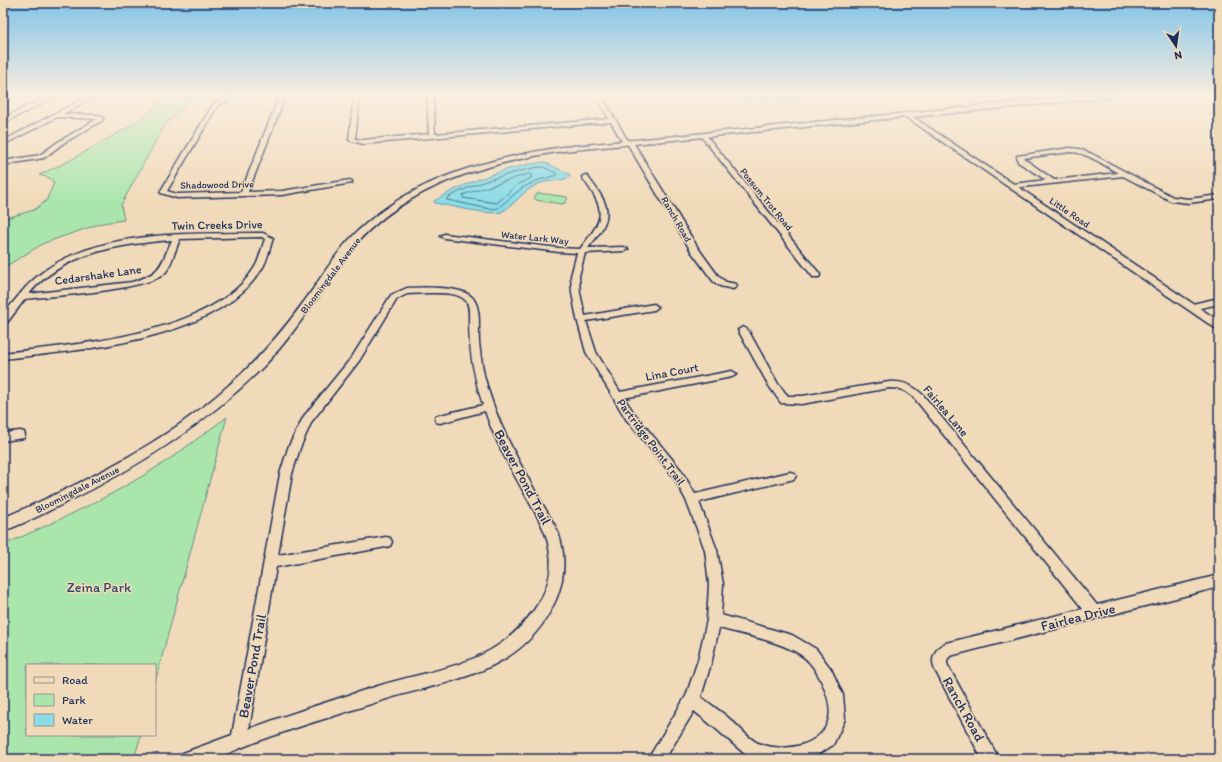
<svg xmlns="http://www.w3.org/2000/svg" width="1222" height="762" viewBox="0 0 1222 762" font-family="Itim,sans-serif">
	<rect width="100%" height="100%" fill="#f1dab9"/>
	<filter id="ink" filterUnits="userSpaceOnUse"><feTurbulence type="fractalNoise" baseFrequency=".025" numOctaves="2"/><feDisplacementMap in="SourceGraphic" scale="8" xChannelSelector="R" yChannelSelector="G"/><feConvolveMatrix kernelMatrix="1 2 1 2 8 2 1 2 1" color-interpolation-filters="sRGB"/></filter>
	<g filter="url(#ink)">
		<!-- green -->
		<path fill="#aae6ac" stroke="#628a85" d="M170,95H205L189,102L164,126L121,205L124,220L102,223L44,243L3,268V219L34,210L46,201L54,183L50,178L39,175L69,161L134,124Z
			M727,95H803V96L767,101Z
			M538,193L567,197L568,198L565,203L562,204L536,200L534,198Z
			M227,417L155,682V665H27V735H141L134,759H3V545C58,521 115,495 165,462C186,448 206,432 227,417Z"/>
		<!-- water -->
		<path fill="#8bdce6" stroke="#5e97b0" d="M544,162L569,174L570,177C560,182 548,180 538,184C522,191 515,205 501,212C493,216 446,205 435,203L434,201C464,183 508,166 544,162Z"/>
		<g fill="none" stroke-linecap="round" stroke-linejoin="round">
			<!-- shore -->
			<path stroke="#487494" stroke-width="1" d="M538,167H543L556,173L557,175L536,181L522,188L498,208L490,209L447,200V198C476,182 506,174 538,167Z
				M529,174L531,175V178L518,184L497,203L463,198V195Z"/>
			<defs>
				<path id="minor" d="M90,95H96L63,114L99,115L103,118V120L62,144L44,158L3,165V161L40,155L58,142L97,119L57,117L3,145V141Z
					M124,95H133L134,96L131,98Z
					M234,95H242L218,105L167,191L177,194L241,192L280,95H286L248,192L282,191L350,180L352,181V183L282,195L177,198L161,193L160,192L214,103Z
					M354,95H360L355,139L363,140L429,134L427,95H433L435,134L609,119L596,95H601L628,141L630,140L633,142L698,248L719,277L726,282L736,284L737,286L733,289L720,286L713,281L691,251L627,143H623L611,122L363,144L349,140Z
					M1012,95H1018L1032,103L1027,104Z
					M701,134H705L819,273L820,275L819,277H813L701,136Z
					M1070,148L1079,149L1092,154L1173,197L1189,199L1219,195V199L1189,203L1171,201L1123,176L1013,188L1010,186L1013,184L1046,180L1018,162L1017,156ZM1070,152C1087,152 1103,165 1118,173L1054,180L1023,158Z
					M585,175L587,176C612,208 614,216 588,248L624,247L628,249L624,251L585,253L579,276L580,293L585,316L654,304L658,307L654,310L586,321L596,352L620,392L732,371L737,374L732,377L624,398L634,413L681,470L695,494L790,472L794,473L796,476L794,479L790,480L699,502L717,550L723,584L721,615L792,635L816,649L831,669L843,695L845,719L833,745L811,759H759L746,755L714,727L694,711L665,759H648L686,696L698,660L707,620L709,584L705,550L686,500L673,476L626,419L586,352L577,319L572,293L571,276L577,253L559,252L444,238L440,236L444,234L559,248L580,249C606,216 606,211 582,177ZM719,628C745,635 785,642 805,658C818,669 833,701 829,718C822,748 781,753 758,743C749,739 740,728 732,721C722,712 711,705 701,697L712,660Z
					M263,233L273,238C270,247 268,258 263,267C220,341 80,350 3,359V353C74,345 218,334 256,265C260,257 262,247 265,239L262,237L180,239C176,248 171,266 165,273C149,290 52,296 25,299L6,324L3,325C3,312 12,304 20,294C73,227 186,234 263,233ZM172,240C160,266 162,273 132,282L29,294C63,252 122,244 172,240Z
					M407,288C422,287 461,286 472,297C482,308 478,329 479,342C480,353 482,364 484,375C498,430 528,478 555,526C566,548 566,574 557,597C529,666 465,678 400,695C379,701 358,708 337,715C307,724 277,734 248,745C237,749 220,758 208,759C199,760 190,759 181,759L183,753L232,735L280,474L288,448L304,416L352,357L391,295ZM430,293C440,293 459,292 466,301C470,306 469,316 469,322C469,351 474,378 483,405L436,416L435,419L436,422L440,423L485,411C495,441 511,469 526,496C535,513 546,529 549,548C554,570 547,592 534,610C494,667 439,667 378,686C335,699 292,713 249,729L276,567L386,547L390,546L392,542L390,538L386,537L278,555L292,474L300,448L312,421L359,361L397,299L407,294Z
					M1219,298V304L1191,310L1187,307L1188,305Z
					M743,327L748,330L778,384L788,396H802L889,382C903,381 912,385 923,395L1097,605L1219,575V587L950,656L947,660V664L999,759H982L935,670C930,659 935,647 946,643L1083,609L915,399C907,391 901,388 889,388L802,404L781,403L769,386L738,330Z
					M20,431L24,432L25,435L24,438L3,441V433Z"/>
				<path id="tertiary" d="M51,95H60L3,123V118Z
					M1090,95H1115L1112,97L913,117L1219,321V329L1215,328L906,117L563,151C487,163 407,185 354,246C345,256 338,269 330,280C309,309 289,340 264,366C206,424 137,468 63,504C44,513 24,524 3,531V518C83,483 164,444 229,385C257,361 281,333 303,303C318,283 331,260 348,241C404,181 484,159 563,147Z"/>
			</defs>
			<!-- minor casing -->
			<use href="#minor" stroke="#1b2f5e" stroke-width="3"/>
			<!-- tertiary casing -->
			<use href="#tertiary" stroke="#1b2f5e" stroke-width="3"/>
			<!-- minor -->
			<use href="#minor" fill="#f1dab9" fill-rule="evenodd"/>
			<!-- tertiary -->
			<use href="#tertiary" fill="#f1dab9" fill-rule="evenodd"/>
		</g>
	</g>
	<!-- sky -->
	<linearGradient id="sky" x2="0" y2="1"><stop stop-color="#83c4e7"/><stop offset="0.47" stop-color="#f9eee0"/><stop offset="1" stop-color="#f9eee0" stop-opacity="0"/></linearGradient>
	<rect width="1222" height="202" fill="url(#sky)"/>
	<g text-anchor="middle" stroke-width="3" stroke-linejoin="round" paint-order="stroke">
		<!-- far-street labels -->
		<g font-size="10" fill="#1b2f5e" stroke="#f1dab9">
			<text transform="translate(217 184) rotate(-1)" y="4">Shadowood Drive</text>
			<text transform="translate(767 199) rotate(51)" y="4">Possum Trot Road</text>
			<text transform="translate(1070 212) rotate(34)" y="4">Little Road</text>
			<text transform="translate(677 219) rotate(60)" y="4">Ranch Road</text>
			<text transform="translate(535 237) rotate(6)" y="4">Water Lark Way</text>
			<text transform="translate(330 275) rotate(-53)" y="4">Bloomingdale Avenue</text>
			<text transform="translate(77 489) rotate(-27)" y="4">Bloomingdale Avenue</text>
		</g>
		<!-- street labels -->
		<g font-size="12" fill="#1b2f5e" stroke="#f1dab9">
			<text transform="translate(217 225) rotate(-1)" y="4">Twin Creeks Drive</text>
			<text transform="translate(98 275) rotate(-8)" y="4">Cedarshake Lane</text>
			<text transform="translate(672 372) rotate(-11)" y="4">Lina Court</text>
			<text transform="translate(946 411) rotate(50)" y="4">Fairlea Lane</text>
			<text transform="translate(651 442) rotate(53)" y="4">Partridge Point Trail</text>
		</g>
		<!-- near-street labels -->
		<g font-size="14" fill="#1b2f5e" stroke="#f1dab9">
			<text transform="translate(523 477) rotate(62)" y="5">Beaver Pond Trail</text>
			<text transform="translate(1078 617) rotate(-14)" y="5">Fairlea Drive</text>
			<text transform="translate(252 666) rotate(-80)" y="5">Beaver Pond Trail</text>
			<text transform="translate(964 709) rotate(61)" y="5">Ranch Road</text>
		</g>
		<!-- near-park labels -->
		<g font-size="14" fill="#304a6a" stroke="#f1dab9">
			<text x="99" y="592">Zeina Park</text>
		</g>
	</g>
	<!-- margin -->
	<rect width="1222" height="762" fill="none" stroke="#f1dab9" stroke-width="16"/>
	<rect x="8" y="8" width="1206" height="746" fill="none" stroke="#1b2f5e" stroke-width="1.5" filter="url(#ink)"/>
	<!-- legend -->
	<rect x="26" y="664" width="130" height="72" fill="#f1dab9" stroke="#9b9695"/>
	<rect x="34" y="677" width="20" height="6" fill="#f1dab9" stroke="#9b9695"/>
	<text x="62" y="684" font-size="12" fill="#1b2f5e">Road</text>
	<rect x="34" y="694" width="20" height="12" fill="#aae6ac" stroke="#9b9695"/>
	<text x="62" y="704" font-size="12" fill="#1b2f5e">Park</text>
	<rect x="34" y="714" width="20" height="12" fill="#8bdce6" stroke="#9b9695"/>
	<text x="62" y="724" font-size="12" fill="#1b2f5e">Water</text>
	<!-- north arrow -->
	<g transform="translate(1176 46) rotate(167)" stroke="#f1dab9" stroke-width="3" paint-order="stroke">
	<path d="M0-3L7 15L0 10L-7 15Z" fill="#1b2f5e"/>
	<text y="-6" font-size="11" font-weight="bold" text-anchor="middle" fill="#1b2f5e">N</text>
	</g>
</svg>
